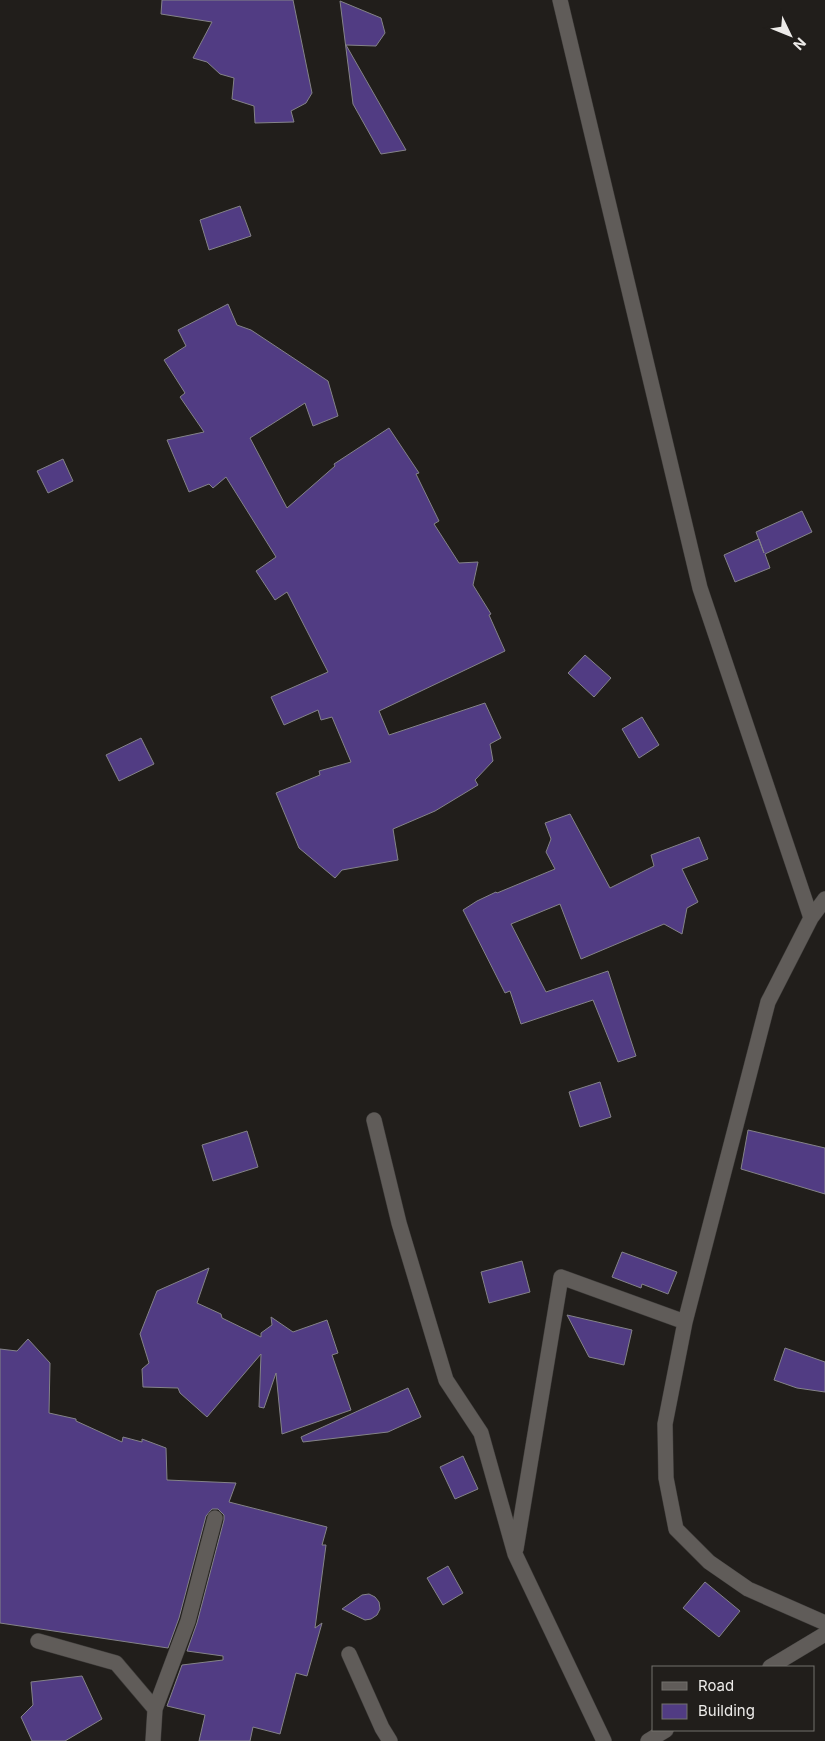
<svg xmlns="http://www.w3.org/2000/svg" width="825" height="1741" viewBox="0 0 825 1741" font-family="Inter,sans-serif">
	<rect width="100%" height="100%" fill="#211e1b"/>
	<!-- building -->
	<path fill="#513c83" stroke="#848388" d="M162,0H293L312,93L306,103L291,111L294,122L255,123L254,106L232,99L234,78L220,74L207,62L193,58L212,22L161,14Z
		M340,1L381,18L385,33L376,46L346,45L406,150L381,154L353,104Z
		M240,206L251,236L209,250L200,220Z
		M228,304L237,325L251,330L328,381L338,416L313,426L305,403L250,438L287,508L335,466L334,464L389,428L419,473L416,474L439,521L434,524L459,563L478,562L473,585L491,614L489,615L505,651L379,711L389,735L485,703L501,738L490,744L493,761L475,780L478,785L435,811L393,829L398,860L342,870L335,878L299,848L276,793L320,775L319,771L351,762L332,717L321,720L318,710L284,725L271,697L328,672L287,592L275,600L256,571L276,557L226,477L213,488L209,484L189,492L167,440L204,432L180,397L185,393L164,360L186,346L178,330Z
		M63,459L73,481L48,493L37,471Z
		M802,511L812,532L765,554L770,568L735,582L724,555L759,539L764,553L756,532Z
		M585,655L611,678L594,697L568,673Z
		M642,717L659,745L639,758L622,729Z
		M141,738L154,764L119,781L106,755Z
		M570,814L610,888L654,866L651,855L699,837L708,859L682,869L698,902L687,908L682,934L664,924L581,959L560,904L511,924L546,992L608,971L636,1056L618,1062L593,1000L521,1024L510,991L505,993L463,910L477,901L496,892L497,893L555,869L546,852L551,839L545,823Z
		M600,1082L611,1117L580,1127L569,1092Z
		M748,1130L825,1148V1194L741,1169Z
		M247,1131L258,1167L213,1181L202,1145Z
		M622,1252L677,1272L668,1294L642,1284L641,1288L612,1277Z
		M522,1261L530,1292L489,1303L481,1272Z
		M209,1268L197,1303L221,1314L222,1318L261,1337V1333L272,1325L271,1317L293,1332L327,1320L338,1353L332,1355L351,1410L282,1434L276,1373L264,1408L259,1407L261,1354L207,1417L180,1393L178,1388L143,1387L142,1369L149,1363L140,1334L157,1291Z
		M567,1315L632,1330L624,1365L589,1357Z
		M28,1339L50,1363L49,1413L76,1419V1421L122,1442L123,1437L142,1442V1439L166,1448L167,1480L236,1483L229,1502L327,1527L322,1545H326L315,1628L322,1623L307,1676L296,1673L280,1734L253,1727L250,1741H199L205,1715L167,1706L182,1665L223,1660V1656L187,1651L197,1623L224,1520V1515L218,1509H212L206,1516L179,1618L168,1648L0,1623V1349L17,1351Z
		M785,1348L825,1362V1392L797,1388L774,1380Z
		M408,1388L421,1417L388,1432L303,1442L301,1437Z
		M463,1456L478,1489L455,1499L440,1467Z
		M448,1566L463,1593L443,1605L427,1578Z
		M705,1582L740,1611L719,1637L683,1608Z
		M369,1594L375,1597L379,1602L380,1609L377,1615L371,1619L365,1620L342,1609L362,1595Z
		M82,1676L102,1719L65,1741H32L21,1717L33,1705L31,1682Z"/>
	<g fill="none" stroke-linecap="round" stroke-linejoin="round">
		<defs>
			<path id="minor" d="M560,0L700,588L811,918
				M825,899L811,918L768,1002L685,1322L665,1424L666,1478L676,1529L709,1562L748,1589L825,1623
				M374,1120L399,1223L446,1380L481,1433L515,1554L604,1741
				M516,1549L561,1277L685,1322
				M38,1641L116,1663L155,1709
				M349,1654L382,1728L390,1741
				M770,1667L825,1634
				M153,1741L155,1709L188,1621L215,1518
				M648,1741L666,1730"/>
		</defs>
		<!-- minor casing -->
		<use href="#minor" stroke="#3c3a38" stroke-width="16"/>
		<!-- minor -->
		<use href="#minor" stroke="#605c59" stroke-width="15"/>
	</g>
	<!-- legend -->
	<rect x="652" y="1666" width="162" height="65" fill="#211e1b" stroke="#73706d"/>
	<rect x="662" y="1682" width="25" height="8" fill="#605c59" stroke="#73706d"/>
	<text x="698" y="1691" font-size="15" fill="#edebe9">Road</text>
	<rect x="662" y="1704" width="25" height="15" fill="#513c83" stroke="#73706d"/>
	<text x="698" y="1716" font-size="15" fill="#edebe9">Building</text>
	<!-- north arrow -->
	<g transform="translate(790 35) rotate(133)" stroke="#211e1b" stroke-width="4" paint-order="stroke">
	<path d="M0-4L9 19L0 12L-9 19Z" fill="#edebe9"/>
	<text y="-8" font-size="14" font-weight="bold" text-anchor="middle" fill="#edebe9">N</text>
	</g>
</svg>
